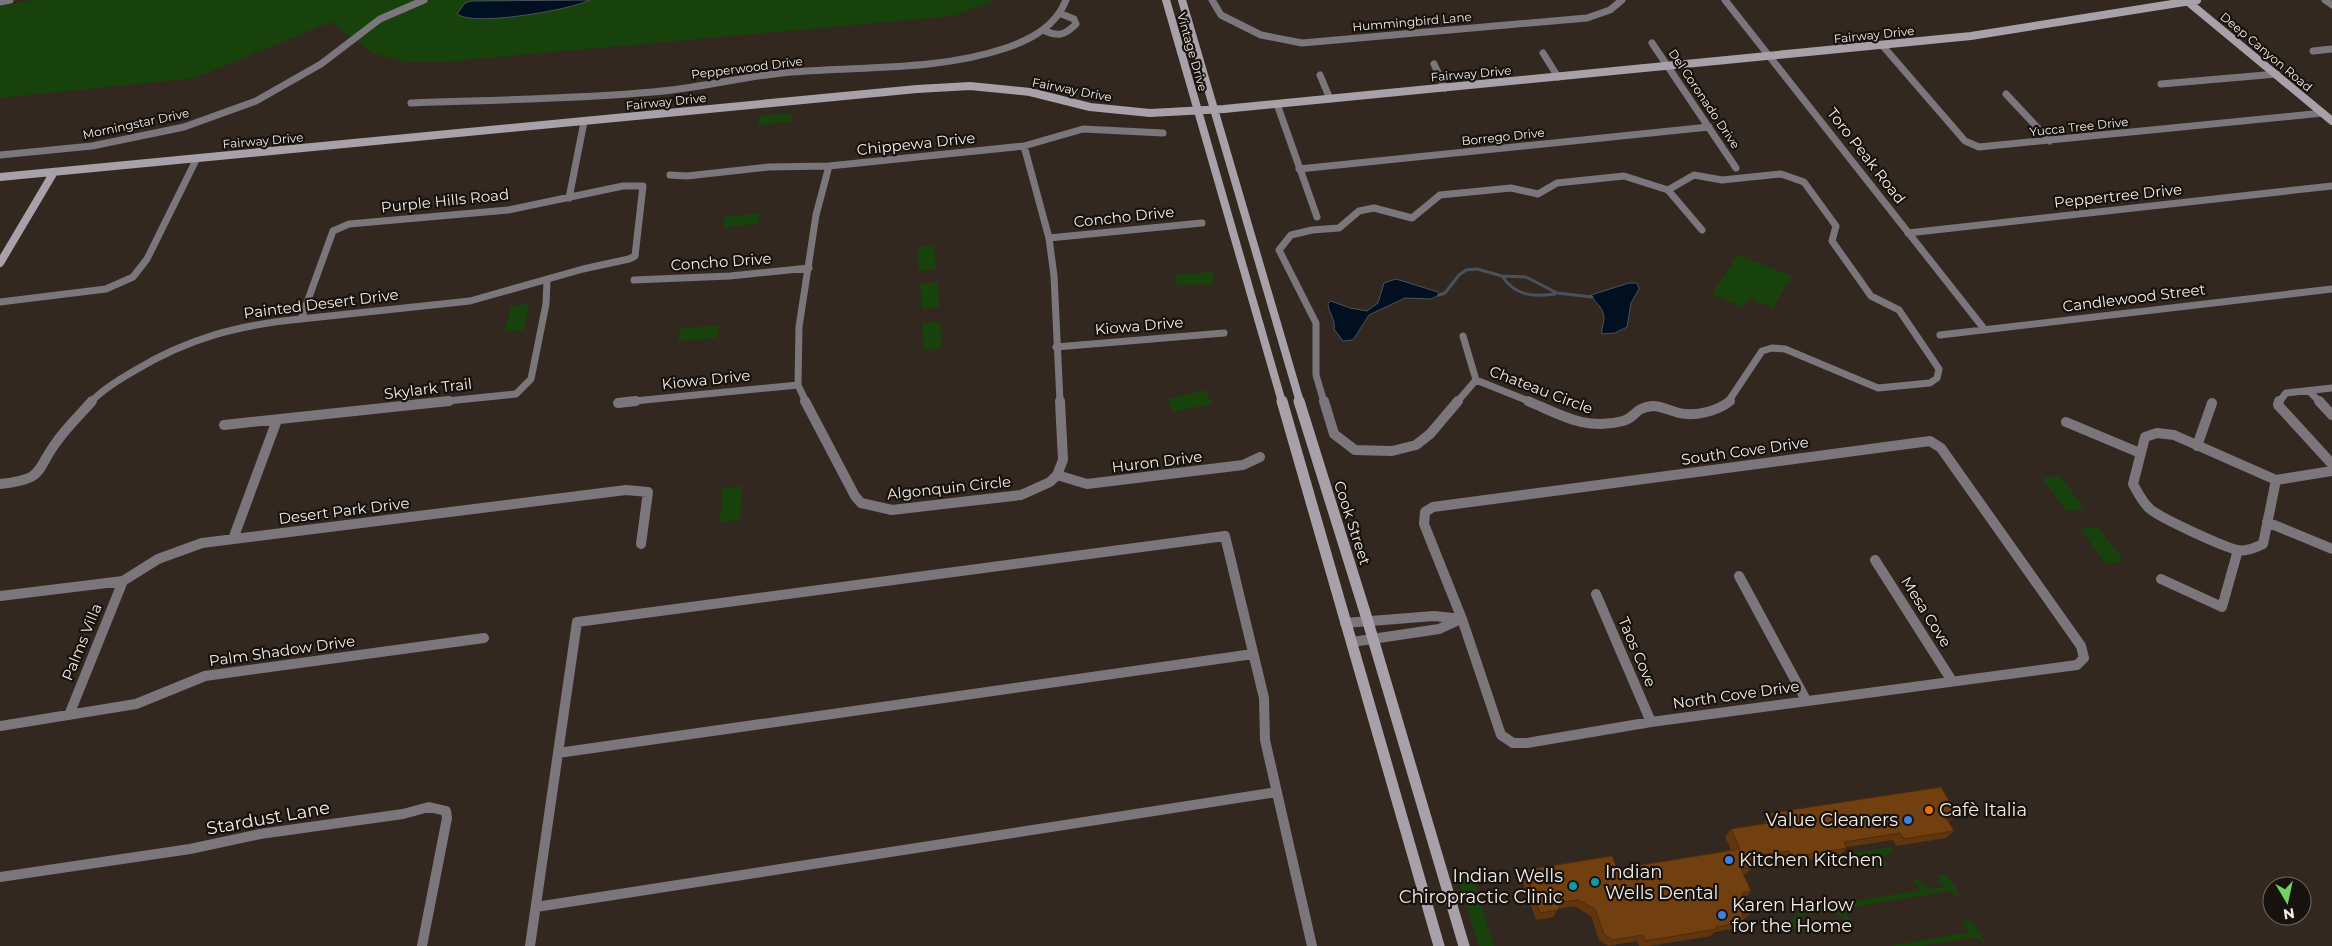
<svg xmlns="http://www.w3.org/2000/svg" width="2332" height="946" viewBox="0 0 2332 946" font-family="Montserrat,sans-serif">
	<rect width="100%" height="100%" fill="#33281f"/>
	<!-- green -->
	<path fill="#18420c" d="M33,0H995L953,16L442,62H408L372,53L331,22L195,78L0,98V6Z
		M792,113V122L758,125L759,116Z
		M759,213V223L723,228L724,217Z
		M934,245L936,269L919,271L918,247Z
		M1738,255L1792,276L1773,308L1749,298L1743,307L1712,294Z
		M1213,272L1214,284L1177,285L1176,274Z
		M938,282L939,307L922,309L920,284Z
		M529,304L524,330L505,332L511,306Z
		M940,322L942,348L924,350L922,323Z
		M719,326L717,338L678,341L680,328Z
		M1206,390L1212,404L1173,412L1168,399Z
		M2060,476L2084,508L2066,511L2042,478Z
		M742,486L740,520L720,522L722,489Z
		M2098,527L2124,561L2106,564L2080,529Z
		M1890,847L1893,853L1879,856L1889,865L1878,868L1865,858L1849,860L1846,854Z
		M1480,868L1482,871L1471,873L1494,946H1479L1458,878L1461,872Z
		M1936,875C1950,873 1956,887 1960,899L1950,891L1842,909L1850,918L1848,921L1833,911L1797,917L1807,928L1789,929L1802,900L1813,908L1921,890L1913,881L1915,878L1929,889L1944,887L1933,877L1941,882Z
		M1967,919L1975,924L1986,945L1976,937L1925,946H1890L1970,932L1959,922L1967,927L1962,920Z"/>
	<!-- water -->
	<path fill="#001021" stroke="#49525c" d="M590,0C570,10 473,27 457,14L465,3L471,1Z
		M1396,279L1438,292L1439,295L1431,299L1405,298L1369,315L1353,340L1343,341L1334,329C1336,320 1328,312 1328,303L1331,301L1350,308L1367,311L1378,303L1384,283Z
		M1629,283H1637L1639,289L1631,303L1627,327L1615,333L1602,334C1601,327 1606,320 1603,313C1601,306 1594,301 1591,295Z"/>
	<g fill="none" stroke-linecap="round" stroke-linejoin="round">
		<!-- stream -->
		<path stroke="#49525c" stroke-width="3" d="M1502,276C1515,296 1533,297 1555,294
			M1439,295L1445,293L1459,275L1466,270L1477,269L1502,276L1526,277L1557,293L1592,297"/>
		<!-- street-far1 -->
		<path stroke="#7a767c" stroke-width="7" d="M1212,0L1221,15L1261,35L1302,43L1587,18L1610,10L1622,0
			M1725,0L1985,330
			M2325,0L2332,5
			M0,2L10,0
			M1043,30C1058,37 1064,36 1076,24L1074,19L1059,13
			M1652,43L1736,168
			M1882,45L1965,141L1979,147L2323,113
			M2313,51L2332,49
			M1543,53L1558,77
			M1434,64L1445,88
			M1320,75L1330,99
			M2161,84L2277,74
			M2006,94L2050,141
			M411,103C492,100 573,99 653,92C700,88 745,76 792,72C863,66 938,71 1006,48C1032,39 1056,26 1066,0
			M1277,104L1317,217
			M1024,146L1049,238L1054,276L1060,402
			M0,155L92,146L184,127L256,101L321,64L380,19L424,0
			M1299,169L1709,127
			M670,175L687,176L768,167L829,166L1024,146L1083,129L1163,133
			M623,186H643L635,256L629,259L583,269L470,301L301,319L333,231L349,224L508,210Z
			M1668,190L1702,230
			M569,198L584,122
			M1908,233L2332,186
			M1049,238L1202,223
			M634,280L730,276L809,268
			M0,302L106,289L133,277L147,259L197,158
			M1940,335L2332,289
			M1463,336L1476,380
			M1056,347L1224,333
			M2309,391L2320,402
			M91,402C102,390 120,379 134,371C188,338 239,325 301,319
			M437,402L516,394L531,379L546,304L547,281
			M624,402L798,385
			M806,402L798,385L799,327L816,215L829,166
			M1324,402L1316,375V323L1279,250L1291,235L1312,230L1339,228L1359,211L1374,208L1412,218L1440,195L1511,188L1538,194L1557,183L1624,176L1668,190L1694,175L1722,180L1781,174L1804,182L1836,226L1832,241L1871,296L1899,310L1939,369L1937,378L1930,383L1878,388L1785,349L1772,348L1762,351L1728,402
			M1457,402L1476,380L1531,402
			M2279,402L2286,393L2332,388"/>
		<!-- street -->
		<path stroke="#7a767c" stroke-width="10" d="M805,401L855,496L861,503L892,510L1021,495L1050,482L1057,475L1063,460L1060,401
			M1324,401L1334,434L1355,450L1392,451L1416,445L1430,434L1458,401
			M1528,401C1561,415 1586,431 1623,421C1637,417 1633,408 1653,406C1661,406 1671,411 1679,413C1694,417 1718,411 1730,401
			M2279,401L2278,405L2332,464
			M2319,401L2332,415
			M618,403L636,401
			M2066,422L2140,453
			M224,425L449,401
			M2157,433L2174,435L2276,480L2263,544C2255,548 2246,552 2237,550C2222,546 2162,519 2150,509C2142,502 2138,493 2133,484L2145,437Z
			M1930,441L1941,448L2081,646L2084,658L2077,665L1651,722L1527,743H1513L1501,735L1462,619L1424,524L1425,512L1433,507Z
			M2197,446L2212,403
			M1057,475L1087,484L1243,465L1260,457
			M2276,480L2332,471
			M0,484C47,479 34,471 58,440C68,426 81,414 92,401
			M2267,522L2332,549
			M233,539L277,420
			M1875,560L1952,681
			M1739,576L1806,700
			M2161,579L2222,607L2238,550
			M1596,594L1651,722
			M0,596L123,581L158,559L202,543L626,490L648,492L641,544
			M1345,623L1434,616L1462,619
			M1352,642L1439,629L1461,619
			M69,715L123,581
			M0,726L136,704L205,676L484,638
			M558,753L1253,654
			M0,877L190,849L260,834L403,814L429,807L446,811L447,818L422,946
			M536,907L1277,792
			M530,946L577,622L1225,536L1264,698L1265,740L1312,946"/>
		<!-- secondary-far1 -->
		<path stroke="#a8a1aa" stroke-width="8" d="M1166,0L1282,402
			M1182,0L1300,402
			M2187,1L2332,121
			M0,177L917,89L970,86L1030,92L1090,107L1150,113L1224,109L1971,36L2197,0
			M0,263L54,172"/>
		<!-- secondary -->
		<path stroke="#a8a1aa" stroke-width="11" d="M1282,401L1439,946
			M1299,401L1368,622L1464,946"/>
	</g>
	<!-- wall -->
	<path fill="#61360e" d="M1771,813L1949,822L1954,831L1946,838L1896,846L1893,840L1847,847V848L1840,855L1785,864L1782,858L1750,863L1752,867L1746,874H1743L1751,891L1745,898L1751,913L1744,919L1745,922L1739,928L1714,932L1711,936L1649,946H1639L1637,941L1608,946L1599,940L1591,916L1574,906L1558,909L1553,917L1536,920L1521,877L1525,870L1617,869L1731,850L1725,837L1731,829L1766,824L1765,821Z"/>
	<!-- shaded-wall -->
	<path fill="#4f2c0b" d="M1957,815L1949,823L1946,818Z"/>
	<!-- building -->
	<path fill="#713f10" stroke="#4f2c0b" d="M1941,787L1957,815L1946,818L1954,831L1904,839L1900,833L1844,842L1847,848L1792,857L1789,851L1747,857L1752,867L1741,869L1751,891L1742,893L1751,913L1742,914L1745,922L1716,927L1717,929L1645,941L1643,935L1613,940L1604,934L1595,909L1578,900L1562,902L1558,910L1540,913L1525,870L1612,856L1617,869L1740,849L1731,829L1775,822L1771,813Z"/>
	<!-- markers -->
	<circle fill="#e8710a" stroke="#17120e" stroke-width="2" cx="1929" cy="810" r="5"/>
	<g fill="#3f7fe0" stroke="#17120e" stroke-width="2">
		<circle cx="1908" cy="820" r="5"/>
		<circle cx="1729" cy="860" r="5"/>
		<circle cx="1722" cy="915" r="5"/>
	</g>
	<g fill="#0f9aa8" stroke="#17120e" stroke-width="2">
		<circle cx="1595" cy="882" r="5"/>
		<circle cx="1573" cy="886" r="5"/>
	</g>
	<g text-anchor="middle" stroke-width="4.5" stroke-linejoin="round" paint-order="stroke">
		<!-- far-street labels -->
		<g font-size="12" fill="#f4ece6" stroke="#17120e">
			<text transform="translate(1412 22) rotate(-5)" y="4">Hummingbird Lane</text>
			<text transform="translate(1874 35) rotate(-6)" y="4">Fairway Drive</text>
			<text transform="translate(1192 52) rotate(74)" y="4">Vintage Drive</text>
			<text transform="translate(2266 52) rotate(40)" y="4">Deep Canyon Road</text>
			<text transform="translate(747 68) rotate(-7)" y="4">Pepperwood Drive</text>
			<text transform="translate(1471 74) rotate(-5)" y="4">Fairway Drive</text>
			<text transform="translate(1072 90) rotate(11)" y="4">Fairway Drive</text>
			<text transform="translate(1704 99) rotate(56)" y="4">Del Coronado Drive</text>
			<text transform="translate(666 102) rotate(-6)" y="4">Fairway Drive</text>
			<text transform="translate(136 124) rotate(-12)" y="4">Morningstar Drive</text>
			<text transform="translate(2079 127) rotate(-6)" y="4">Yucca Tree Drive</text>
			<text transform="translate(1503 137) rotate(-6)" y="4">Borrego Drive</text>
			<text transform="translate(263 141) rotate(-5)" y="4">Fairway Drive</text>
		</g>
		<!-- street labels -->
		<g font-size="15" fill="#f4ece6" stroke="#17120e">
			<text transform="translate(916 144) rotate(-6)" y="5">Chippewa Drive</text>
			<text transform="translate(1866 156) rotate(52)" y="5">Toro Peak Road</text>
			<text transform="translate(2118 196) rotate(-6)" y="5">Peppertree Drive</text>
			<text transform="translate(445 201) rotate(-6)" y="5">Purple Hills Road</text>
			<text transform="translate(1124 217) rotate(-6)" y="5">Concho Drive</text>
			<text transform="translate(721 262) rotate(-4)" y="5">Concho Drive</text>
			<text transform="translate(2134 298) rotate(-7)" y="5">Candlewood Street</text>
			<text transform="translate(321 304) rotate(-7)" y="5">Painted Desert Drive</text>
			<text transform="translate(1139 326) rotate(-5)" y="5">Kiowa Drive</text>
			<text transform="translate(706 380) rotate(-6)" y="5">Kiowa Drive</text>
			<text transform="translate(428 389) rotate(-7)" y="5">Skylark Trail</text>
			<text transform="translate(1541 390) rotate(21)" y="5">Chateau Circle</text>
			<text transform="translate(1745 451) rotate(-8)" y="5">South Cove Drive</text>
			<text transform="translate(1157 462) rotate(-7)" y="5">Huron Drive</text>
			<text transform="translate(949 488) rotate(-6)" y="5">Algonquin Circle</text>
			<text transform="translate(344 511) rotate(-7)" y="5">Desert Park Drive</text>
			<text transform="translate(1352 523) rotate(72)" y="5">Cook Street</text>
			<text transform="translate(1926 612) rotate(58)" y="5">Mesa Cove</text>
			<text transform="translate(82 642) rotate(-68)" y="5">Palms Villa</text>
			<text transform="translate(282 651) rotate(-8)" y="5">Palm Shadow Drive</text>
			<text transform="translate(1637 652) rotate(67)" y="5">Taos Cove</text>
			<text transform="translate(1736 695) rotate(-8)" y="5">North Cove Drive</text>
		</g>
		<!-- near-poi labels -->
		<g font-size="18" fill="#f4ece6" stroke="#17120e" text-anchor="start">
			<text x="1939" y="816">Cafè Italia</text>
			<text x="1898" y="826" text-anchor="end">Value Cleaners</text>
			<text x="1739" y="866">Kitchen Kitchen</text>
			<text x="1605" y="878">Indian<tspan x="1605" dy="21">Wells Dental</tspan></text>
			<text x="1563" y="882" text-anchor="end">Indian Wells<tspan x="1563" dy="21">Chiropractic Clinic</tspan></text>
			<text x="1732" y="911">Karen Harlow<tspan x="1732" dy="21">for the Home</tspan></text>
		</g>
		<!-- near-street labels -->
		<g font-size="18" fill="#f4ece6" stroke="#17120e">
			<text transform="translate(268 818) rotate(-10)" y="6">Stardust Lane</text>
		</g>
	</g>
	<!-- north arrow -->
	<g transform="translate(2287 901) rotate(171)"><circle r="24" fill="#17120e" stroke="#6f6964"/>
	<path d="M0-4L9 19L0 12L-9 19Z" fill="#70d35f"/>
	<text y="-8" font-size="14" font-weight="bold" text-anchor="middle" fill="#f4ece6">N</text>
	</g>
</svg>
